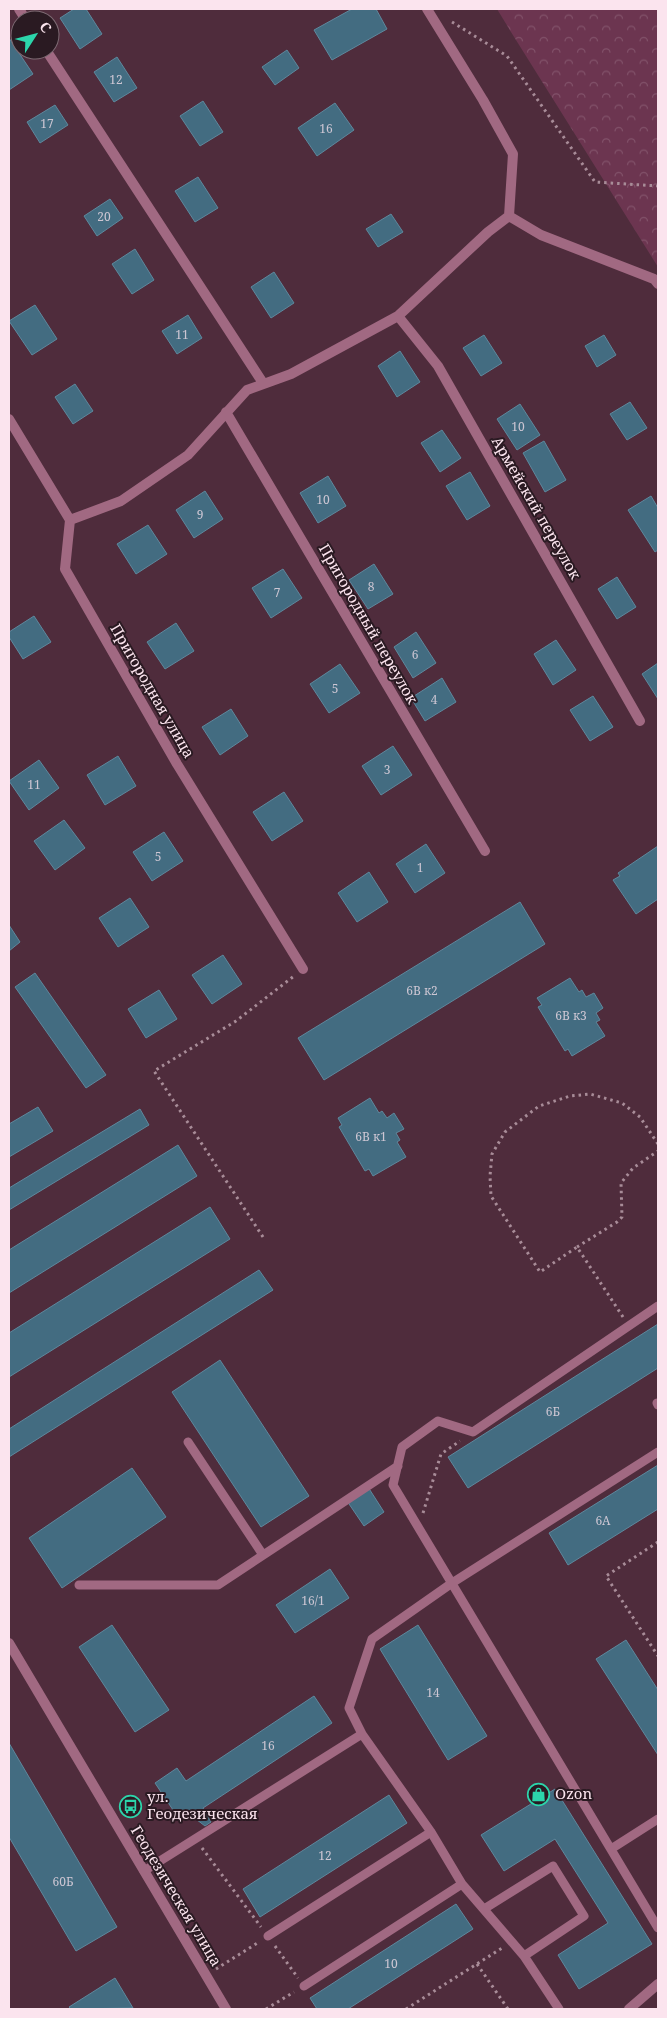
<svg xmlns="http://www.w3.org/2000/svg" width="667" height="2018" viewBox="0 0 667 2018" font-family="'Noto Serif',serif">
	<defs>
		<pattern id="forest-crowns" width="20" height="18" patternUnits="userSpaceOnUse" patternTransform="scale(1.25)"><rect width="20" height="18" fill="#6c3550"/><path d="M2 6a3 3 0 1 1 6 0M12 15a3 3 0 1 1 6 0" fill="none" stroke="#82526a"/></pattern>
	</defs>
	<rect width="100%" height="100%" fill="#4f2c3c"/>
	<!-- forest -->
	<path fill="url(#forest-crowns)" d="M497,9H658V267L511,32Z"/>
	<!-- building -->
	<path fill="#436c81" stroke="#5e889d" d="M74,9H86L102,34L80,49L60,18Z
		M352,9H376L387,29L332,60L314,30Z
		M9,38L33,74L9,90Z
		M287,50L299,68L275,85L262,67Z
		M117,57L137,88L114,102L94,72Z
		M203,101L223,132L200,146L180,116Z
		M335,103L354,130L317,156L298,128Z
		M55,105L68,125L40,143L27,122Z
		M198,177L218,208L195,222L175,191Z
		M110,199L123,218L97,236L84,216Z
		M391,214L403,232L378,247L366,229Z
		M135,249L154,280L132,294L112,264Z
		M274,272L294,303L271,318L251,287Z
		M35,305L57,339L32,355L9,321Z
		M188,315L202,338L177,354L162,331Z
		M484,335L502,363L481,376L463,348Z
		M604,335L616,355L597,367L585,346Z
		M400,351L420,382L397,397L378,366Z
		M75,384L93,411L73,424L55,397Z
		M630,402L647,428L627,440L610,414Z
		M520,404L540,435L517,450L497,419Z
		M442,430L461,458L440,472L421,443Z
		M544,441L566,480L545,492L523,453Z
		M470,472L490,506L467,520L446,486Z
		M328,476L346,506L318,523L300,493Z
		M205,491L223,519L194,538L176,510Z
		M651,496L658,508V550L655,552L628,510Z
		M148,525L167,554L136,574L117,544Z
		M374,564L393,594L368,609L349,580Z
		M283,569L302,598L271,618L252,588Z
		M617,577L636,607L617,619L598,589Z
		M34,616L51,642L23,659L9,637V632Z
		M176,623L194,651L165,669L147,642Z
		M416,632L436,663L413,678L394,647Z
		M556,640L576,670L553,685L534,654Z
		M658,663V699L642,674Z
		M340,664L360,693L329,713L310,684Z
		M442,678L456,702L425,721L411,698Z
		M593,696L613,727L590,741L570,710Z
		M231,709L248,736L220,755L202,727Z
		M393,746L412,775L381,795L362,766Z
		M118,756L136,786L105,805L87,775Z
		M39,760L59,788L29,810L9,781Z
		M284,792L303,821L272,841L253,812Z
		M64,820L85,848L55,870L34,841Z
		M164,832L183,861L152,881L133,852Z
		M426,844L445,873L415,893L396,864Z
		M658,846V899L636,914L613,880L620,876L618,873Z
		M369,872L388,902L357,922L338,893Z
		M130,898L149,927L118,947L99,918Z
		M520,902L545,944L324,1080L298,1038Z
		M9,925L20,942L9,951Z
		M223,955L242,984L212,1004L192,975Z
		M35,973L106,1075L86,1088L15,987Z
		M570,978L579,992L582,990L586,997L594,993L603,1008L596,1013L600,1020L596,1022L605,1036L572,1056L568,1049L565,1051L538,1007L542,1005L537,998Z
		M159,990L177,1019L146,1038L128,1009Z
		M370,1098L379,1113L382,1111L387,1118L394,1113L404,1129L396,1133L400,1140L397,1142L406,1157L373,1176L369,1169L365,1171L339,1127L342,1125L338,1118Z
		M38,1107L53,1131L9,1157V1124Z
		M140,1109L149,1125L9,1210V1188Z
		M178,1145L197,1176L9,1293V1250Z
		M210,1207L230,1239L9,1377V1333Z
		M259,1270L273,1290L9,1457V1429Z
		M658,1324V1368L468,1488L448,1457Z
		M220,1360L309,1496L261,1527L172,1392Z
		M658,1465V1509L568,1565L549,1533Z
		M132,1468L166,1517L62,1588L29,1538Z
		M368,1487L384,1512L364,1526L347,1501Z
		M330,1569L349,1598L295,1633L276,1605Z
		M112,1625L169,1710L135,1732L79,1647Z
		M418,1625L487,1736L448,1760L380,1649Z
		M626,1640L658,1690V1755L596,1659Z
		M314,1696L332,1723L203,1808L211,1822L205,1826L188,1813L179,1819L155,1783L177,1768L186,1781Z
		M9,1743L117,1927L76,1951L9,1837Z
		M555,1789L652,1944L579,1989L558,1955L608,1923L555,1839L504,1871L481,1835Z
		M389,1795L407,1823L260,1917L243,1889Z
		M456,1904L473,1929L348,2009H317L310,1998Z
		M115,1978L133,2008L71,2009L69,2007Z"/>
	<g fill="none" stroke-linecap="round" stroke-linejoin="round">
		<!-- path -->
		<path stroke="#a88c98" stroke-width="3" stroke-dasharray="2.5 4" stroke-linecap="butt" d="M452,22L507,56L595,182L658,186
			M263,1237L154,1071L236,1021L294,976
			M577,1247L617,1222L622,1217L621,1183L633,1168L658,1151
			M623,1317L577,1247L540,1272L491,1196L490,1176L492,1154L505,1132L539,1106L570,1096L590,1094L622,1103L640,1117L658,1144
			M423,1513L441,1454L460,1441
			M658,1542L606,1576L658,1656
			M202,1848L261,1927
			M275,1946L298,1978
			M477,1964L508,2009
			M216,1969L259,1942
			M266,2009L294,1992
			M406,2009L502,1948"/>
		<!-- lane -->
		<path stroke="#a16982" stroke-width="9" d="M658,1306L473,1432L438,1421L402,1447L393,1485L658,1928
			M657,1403L658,1405
			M188,1442L263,1555
			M79,1585H218L398,1466
			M611,1849L658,1819
			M144,1871L362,1734
			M484,1909L553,1866L584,1916L524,1956L559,2009
			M268,1936L431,1832
			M524,1956L462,1884L431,1832L362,1734L349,1708L372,1639L452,1583L658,1452
			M304,1986L462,1884"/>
		<!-- street -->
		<path stroke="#a16982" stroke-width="10" d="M19,9L26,20
			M427,9L483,100L513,154L509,216
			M46,50L263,383
			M509,216L541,235L654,279L658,284
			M398,316L438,366L640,721
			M226,412L485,851
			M9,419L70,520L65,569L177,764L303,969
			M70,520L121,501L188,455L247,390L291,374L398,316L488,232L509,216
			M9,1643L226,2009
			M629,2009L658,1984"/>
	</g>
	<!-- icons -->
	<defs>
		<symbol id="shop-ring" viewBox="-11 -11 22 22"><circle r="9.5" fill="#2a1a22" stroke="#2cd5ab" stroke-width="1.5"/><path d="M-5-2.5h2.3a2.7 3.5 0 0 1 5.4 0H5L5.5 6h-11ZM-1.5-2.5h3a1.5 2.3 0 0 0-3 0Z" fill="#2cd5ab"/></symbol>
		<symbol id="bus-ring" viewBox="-11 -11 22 22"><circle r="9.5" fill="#2a1a22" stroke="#2cd5ab" stroke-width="1.5"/><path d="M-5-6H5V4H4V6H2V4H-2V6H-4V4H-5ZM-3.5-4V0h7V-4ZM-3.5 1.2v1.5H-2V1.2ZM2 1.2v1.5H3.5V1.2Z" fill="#2cd5ab"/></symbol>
	</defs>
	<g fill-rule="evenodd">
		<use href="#shop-ring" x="526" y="1782" width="25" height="25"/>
		<use href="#bus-ring" x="118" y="1794" width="25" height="25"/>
	</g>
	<g text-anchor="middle" stroke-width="4" stroke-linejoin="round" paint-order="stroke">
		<!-- number labels -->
		<g font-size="12" fill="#cdc6d3">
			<text x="116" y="84">12</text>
			<text x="47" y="128">17</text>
			<text x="326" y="133">16</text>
			<text x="104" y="221">20</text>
			<text x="182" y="339">11</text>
			<text x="518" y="431">10</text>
			<text x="323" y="504">10</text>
			<text x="200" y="519">9</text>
			<text x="371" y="591">8</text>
			<text x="277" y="597">7</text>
			<text x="415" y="659">6</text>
			<text x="335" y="693">5</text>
			<text x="434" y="704">4</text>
			<text x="387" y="774">3</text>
			<text x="34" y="789">11</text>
			<text x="158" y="861">5</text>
			<text x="420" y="872">1</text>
			<text x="422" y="995">6В к2</text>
			<text x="571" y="1020">6В к3</text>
			<text x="371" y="1141">6В к1</text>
			<text x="553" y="1416">6Б</text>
			<text x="603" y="1525">6А</text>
			<text x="313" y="1605">16/1</text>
			<text x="433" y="1697">14</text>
			<text x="268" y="1750">16</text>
			<text x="325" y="1860">12</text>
			<text x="63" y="1886">60Б</text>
			<text x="391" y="1968">10</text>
		</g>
		<!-- street labels -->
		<g font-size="15" fill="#fbe4ee" stroke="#2a1a22">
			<text transform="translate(536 508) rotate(60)" y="5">Армейский переулок</text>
			<text transform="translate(368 624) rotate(60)" y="5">Пригородный переулок</text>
			<text transform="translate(152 691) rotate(60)" y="5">Пригородная улица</text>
			<text transform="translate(176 1896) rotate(59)" y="5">Геодезическая улица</text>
		</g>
		<!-- poi labels -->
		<g font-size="15" fill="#fbe4ee" stroke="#2a1a22" text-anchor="start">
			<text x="555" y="1799">Ozon</text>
			<text x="147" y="1802">ул.<tspan x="147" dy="17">Геодезическая</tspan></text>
		</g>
	</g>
	<!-- border -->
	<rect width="667" height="2018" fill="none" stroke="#fbe4ee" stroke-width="20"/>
	<!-- north arrow -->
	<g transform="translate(35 35) rotate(54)"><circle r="24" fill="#2a1a22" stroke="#7e6b74"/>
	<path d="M0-4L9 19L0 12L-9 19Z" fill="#2cd5ab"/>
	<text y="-8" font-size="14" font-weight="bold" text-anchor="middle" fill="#fbe4ee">С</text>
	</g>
</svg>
